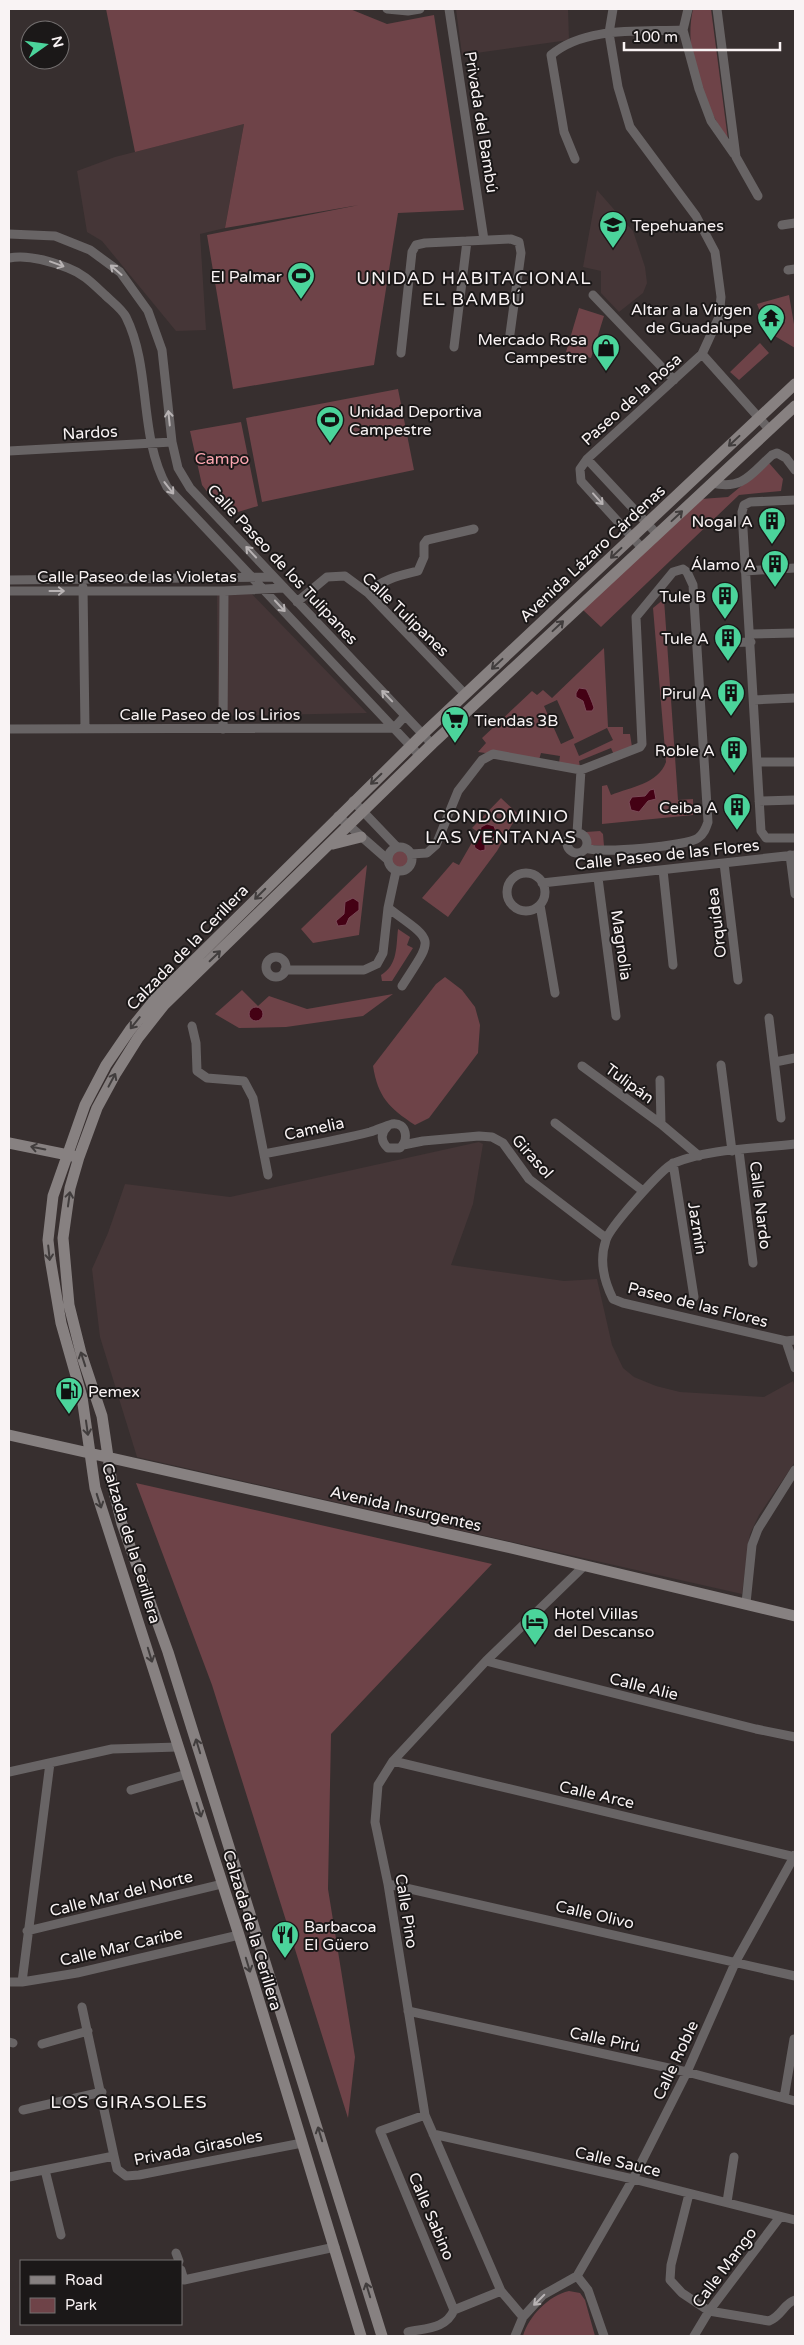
<svg xmlns="http://www.w3.org/2000/svg" width="804" height="2345" viewBox="0 0 804 2345" font-family="'Varela Round',sans-serif">
	<rect width="100%" height="100%" fill="#372f2f"/>
	<!-- built -->
	<path fill="#453637" d="M456,9H568L569,40L462,55Z
		M244,124L225,228L200,234L206,330L176,331L102,241L87,232L77,171L115,157Z
		M597,190L633,231L645,267L647,283L643,293L619,312L601,293V271L583,267Z
		M246,588L367,713L218,716L217,589Z
		M479,1142L483,1144L473,1204L451,1265L564,1281L597,1279L612,1345L623,1368L634,1377L656,1386L680,1392L764,1397L793,1381L795,1387V1462L759,1515L750,1534L742,1594L137,1457L100,1337L92,1269L108,1233L125,1184L230,1197Z"/>
	<!-- green -->
	<path fill="#6e4348" fill-rule="evenodd" d="M106,9H350L387,24L434,15L464,210L398,213L374,365L233,389L207,235L359,205L225,228L244,124L135,152Z
		M693,9H711L728,140C703,103 683,53 693,9Z
		M789,295L795,330V348L768,332L757,304Z
		M579,308L604,316L591,358L566,352Z
		M760,343L769,353L739,380L730,372Z
		M398,389L414,470L262,502L246,418Z
		M241,422L258,506L238,512L218,506L202,485L190,431Z
		M769,463L783,479L781,491L739,495L601,627L582,609L701,499L728,497Z
		M664,599L678,800L693,799V815L602,824V786L607,785L611,795C631,787 658,784 666,762L653,608Z
		M604,648L608,727H623V734H630L632,747L614,755L611,748L579,761L580,767L559,763L560,756L541,753L539,760L478,752L486,743L482,738L532,691L537,695L543,690L552,698ZM557,700L574,738L561,744L544,706ZM607,728L613,740L579,756L574,744Z
		M501,798L518,814L497,851L448,917L422,898L453,862L459,865L478,832L472,828Z
		M600,831L603,834L604,846L591,845L586,832Z
		M391 860a9 9 0 1 1 18 0a9 9 0 1 1-18 0Z
		M367,865L359,935L313,943L301,929Z
		M398,929L410,937L407,945L413,948L392,981H382L381,975C398,965 396,946 398,929Z
		M445,977L462,990L475,1007L480,1025L478,1053L429,1118L415,1125C389,1108 378,1097 373,1066L436,984Z
		M242,990L258,1006L269,996L307,1009L393,994L363,1016L286,1027L239,1028L215,1014Z
		M136,1483L492,1564L331,1734L328,1889L355,2057L348,2118L212,1685Z
		M569,2291L580,2293L585,2300L595,2336H523C529,2316 548,2296 569,2291Z"/>
	<!-- water -->
	<path fill="#440114" stroke="#7a4a57" d="M579,688L586,689C588,692 593,704 594,708L592,711H586L583,701L576,697V693Z
		M654,789L656,799L648,801L639,812L631,810L629,802L632,797L645,796L650,790Z
		M487,824L494,826L497,834L493,838L485,841V850L480,851L475,848L474,844L479,838L481,827Z
		M353,898L359,902V910L349,918L346,925L338,926L336,921L344,914L345,902Z
		M249 1014a7 7 0 1 1 14 0a7 7 0 1 1-14 0Z"/>
	<g fill="none" stroke-linecap="round" stroke-linejoin="round">
		<!-- street -->
		<path stroke="#686465" stroke-width="9" d="M387,9L408,11L420,9
			M449,9L484,240
			M613,9L609,33L618,87L630,127L696,216L715,252L721,297L719,317L702,354L587,459L580,469L581,481L642,548
			M688,9L683,30L699,89L711,121L734,154
			M717,9L736,157L758,196
			M575,159L564,132L551,55C585,26 641,32 683,30
			M782,225L795,223
			M9,234L55,236L90,250L120,272L148,311L162,350L172,442L178,468L190,488L432,744
			M9,258C28,254 50,261 68,268C84,274 93,284 105,295C111,301 122,309 126,317C152,370 138,435 167,487L420,756
			M788,270L795,269
			M593,295L674,380
			M454,347L467,241
			M401,353L412,252L416,245L425,243L511,239L519,242L521,253L510,334
			M702,354L769,429
			M9,451L172,442
			M587,459L657,534
			M712,483C743,490 750,475 772,455L777,453L786,458L795,470
			M795,500L750,502L744,505L742,512L761,831L766,838H795
			M745,571L795,568
			M9,580L274,577
			M83,587L85,729
			M9,591H224L284,588
			M368,593C383,579 398,576 418,571L424,557V544L427,540L474,529
			M297,602L327,577L345,576L368,593L465,694
			M750,634L795,633
			M720,643L751,642
			M754,700L795,698
			M9,729L394,728L405,716
			M223,729L224,591
			M757,762H795
			M353,801L397,847
			M759,801L795,800
			M338,816L387,859
			M567 843a10 10 0 1 1 20 0a10 10 0 1 1-20 0Z
			M577,833L581,770
			M388 859a12 12 0 1 1 24 0a12 12 0 1 1-24 0Z
			M411,854L427,853L436,845L458,791L482,760L493,754L581,770L640,747L642,744L636,617L673,572L683,569L687,572L693,585L708,822C706,828 704,834 698,838C688,846 598,854 586,848
			M790,855L795,894
			M724,863L738,980
			M663,870L673,965
			M507 892a19 19 0 1 1 38 0a19 19 0 1 1-38 0Z
			M598,878L616,1016
			M542,883L795,855
			M540,905L555,993
			M388,908C436,943 434,936 402,986
			M266 967a10 10 0 1 1 20 0a10 10 0 1 1-20 0Z
			M285,970H364L377,964L383,953L388,908L396,871
			M769,1018L781,1118
			M192,1026L196,1043L197,1071L207,1078L244,1081L253,1098L268,1175
			M775,1062L795,1058
			M721,1065L732,1151
			M582,1066L661,1124L699,1156
			M660,1080L661,1124
			M555,1123L643,1191
			M795,1144C756,1149 711,1148 674,1163C662,1168 610,1227 606,1240C599,1260 604,1281 613,1299L623,1303L786,1341L795,1340
			M403,1145L423,1141L479,1136L492,1137L503,1143L529,1179L606,1238
			M739,1151L753,1263
			M264,1154C299,1147 335,1141 370,1132C377,1130 385,1126 392,1124C407,1122 409,1140 400,1148H388C381,1142 380,1133 387,1127
			M673,1163L694,1297
			M786,1341L795,1368
			M746,1603L752,1545L758,1529L795,1470
			M486,1661L756,1729L795,1737
			M393,1761L795,1857
			M9,1772L112,1749L178,1747
			M131,1790L187,1774
			M388,1884L795,1976
			M27,1931L222,1884
			M9,1982H22L77,1973L239,1935
			M22,1982L50,1763
			M82,2007L114,2156L117,2169L126,2176L139,2175L302,2143
			M408,2011L687,2072L795,2101
			M9,2042L13,2043
			M42,2044L88,2031
			M784,2098L794,2039
			M23,2110L102,2092
			M425,2115L380,2131L454,2310
			M433,2134L633,2179L795,2220
			M45,2170L61,2235
			M9,2177L114,2156
			M689,2194L671,2265L670,2280L682,2293L709,2311L769,2321C782,2316 784,2303 795,2300
			M727,2202L734,2157
			M176,2253L179,2261
			M181,2270L184,2280L335,2247
			M577,2276L633,2179L687,2072L736,1961L795,1855
			M577,2276L588,2290L604,2336
			M454,2310L501,2291
			M523,2317L501,2291L425,2115L388,1884L375,1822L378,1785L393,1761L486,1661L583,1567
			M408,2332C426,2328 446,2329 454,2310
			M515,2336L523,2317L543,2295L577,2276
			M694,2336L709,2311L780,2217"/>
		<!-- secondary -->
		<path stroke="#878181" stroke-width="11" d="M333,844L361,837
			M9,1143L73,1156
			M9,1435L511,1548L795,1616
			M361,2336L239,1935L95,1488L82,1397L61,1323L50,1258L48,1240L53,1196L85,1105L106,1065L130,1030L156,998L423,734L795,384
			M382,2336L168,1652L122,1524L112,1484L102,1416L81,1353L69,1305L63,1238L70,1188L79,1157L97,1108L116,1073L138,1038L164,1005L432,744L795,406"/>
	</g>
	<!-- one-way arrows -->
	<defs><path id="oneway-shaft" d="M-6 0H5M1.5-3L5.5 0L1.5 3" fill="none" stroke-width="1.6" stroke-linecap="round" stroke-linejoin="round" transform="scale(1.25)"/></defs>
	<g stroke="#b8b3b4">
		<use href="#oneway-shaft" transform="translate(57 264) rotate(20)"/>
		<use href="#oneway-shaft" transform="translate(116 270) rotate(-139)"/>
		<use href="#oneway-shaft" transform="translate(169 418) rotate(-96)"/>
		<use href="#oneway-shaft" transform="translate(169 488) rotate(52)"/>
		<use href="#oneway-shaft" transform="translate(598 499) rotate(48)"/>
		<use href="#oneway-shaft" transform="translate(251 552) rotate(-133)"/>
		<use href="#oneway-shaft" transform="translate(57 591)"/>
		<use href="#oneway-shaft" transform="translate(280 606) rotate(47)"/>
		<use href="#oneway-shaft" transform="translate(387 696) rotate(-134)"/>
		<use href="#oneway-shaft" transform="translate(539 2300) rotate(135)"/>
	</g>
	<g stroke="#413d3d">
		<use href="#oneway-shaft" transform="translate(734 441) rotate(137)"/>
		<use href="#oneway-shaft" transform="translate(677 516) rotate(-43)"/>
		<use href="#oneway-shaft" transform="translate(616 553) rotate(137)"/>
		<use href="#oneway-shaft" transform="translate(558 626) rotate(-43)"/>
		<use href="#oneway-shaft" transform="translate(497 664) rotate(137)"/>
		<use href="#oneway-shaft" transform="translate(376 779) rotate(136)"/>
		<use href="#oneway-shaft" transform="translate(260 894) rotate(135)"/>
		<use href="#oneway-shaft" transform="translate(215 956) rotate(-44)"/>
		<use href="#oneway-shaft" transform="translate(135 1023) rotate(129)"/>
		<use href="#oneway-shaft" transform="translate(112 1080) rotate(-62)"/>
		<use href="#oneway-shaft" transform="translate(38 1148) rotate(-169)"/>
		<use href="#oneway-shaft" transform="translate(69 1199) rotate(-82)"/>
		<use href="#oneway-shaft" transform="translate(49 1253) rotate(84)"/>
		<use href="#oneway-shaft" transform="translate(83 1359) rotate(-108)"/>
		<use href="#oneway-shaft" transform="translate(87 1428) rotate(82)"/>
		<use href="#oneway-shaft" transform="translate(99 1501) rotate(72)"/>
		<use href="#oneway-shaft" transform="translate(150 1655) rotate(73)"/>
		<use href="#oneway-shaft" transform="translate(198 1746) rotate(-107)"/>
		<use href="#oneway-shaft" transform="translate(199 1810) rotate(72)"/>
		<use href="#oneway-shaft" transform="translate(248 1965) rotate(73)"/>
		<use href="#oneway-shaft" transform="translate(320 2134) rotate(-107)"/>
		<use href="#oneway-shaft" transform="translate(368 2290) rotate(-107)"/>
	</g>
	<!-- icons -->
	<defs>
		<symbol id="school-pin" viewBox="-11 -11 22 30"><path d="M0 17L-7.5 6A9.5 9.5 0 1 1 7.5 6Z" fill="#4bd49b" stroke="#1b1818"/><path d="M0-5L7-2L0 1L-7-2ZM-4 1L0 2.5L4 1V4Q0 6-4 4Z" fill="#111"/></symbol>
		<symbol id="stadium-pin" viewBox="-11 -11 22 30"><path d="M0 17L-7.5 6A9.5 9.5 0 1 1 7.5 6Z" fill="#4bd49b" stroke="#1b1818"/><path d="M0-5a6.5 5 0 1 0 0 10a6.5 5 0 1 0 0-10ZM-3.5-1.8h7v3.6h-7Z" fill="#111"/></symbol>
		<symbol id="temple-pin" viewBox="-11 -11 22 30"><path d="M0 17L-7.5 6A9.5 9.5 0 1 1 7.5 6Z" fill="#4bd49b" stroke="#1b1818"/><path d="M0-6L5-2H3V0L6.5 2.5H4V6H1.5V3h-3V6H-4V2.5H-6.5L-3 0V-2H-5Z" fill="#111"/></symbol>
		<symbol id="shop-pin" viewBox="-11 -11 22 30"><path d="M0 17L-7.5 6A9.5 9.5 0 1 1 7.5 6Z" fill="#4bd49b" stroke="#1b1818"/><path d="M-5-2.5h2.3a2.7 3.5 0 0 1 5.4 0H5L5.5 6h-11ZM-1.5-2.5h3a1.5 2.3 0 0 0-3 0Z" fill="#111"/></symbol>
		<symbol id="building-pin" viewBox="-11 -11 22 30"><path d="M0 17L-7.5 6A9.5 9.5 0 1 1 7.5 6Z" fill="#4bd49b" stroke="#1b1818"/><path d="M-4-6H4V6H1V3H-1V6H-4ZM-2.5-4.3h1.7v1.8h-1.7ZM.8-4.3h1.7v1.8H.8ZM-2.5-1h1.7V.8h-1.7ZM.8-1h1.7V.8H.8Z" fill="#111"/></symbol>
		<symbol id="supermarket-pin" viewBox="-11 -11 22 30"><path d="M0 17L-7.5 6A9.5 9.5 0 1 1 7.5 6Z" fill="#4bd49b" stroke="#1b1818"/><path d="M-6-5.5h2.5l.6 2H6L4.5 2H-2.5L-4.4-4H-6ZM-1.5 3.2a1.3 1.3 0 1 0 .1 0ZM3 3.2a1.3 1.3 0 1 0 .1 0Z" fill="#111"/></symbol>
		<symbol id="fuel-pin" viewBox="-11 -11 22 30"><path d="M0 17L-7.5 6A9.5 9.5 0 1 1 7.5 6Z" fill="#4bd49b" stroke="#1b1818"/><path d="M-5.5-6h7V0h2V4h1.3V-2.5L3-4.5l.8-.8L6-3V5H2.5V1h-1V6h-7ZM-4.2-4.7v3.2H.2V-4.7Z" fill="#111"/></symbol>
		<symbol id="hotel-pin" viewBox="-11 -11 22 30"><path d="M0 17L-7.5 6A9.5 9.5 0 1 1 7.5 6Z" fill="#4bd49b" stroke="#1b1818"/><path d="M-6-4.5h1.5V1H6V5H4.5V3h-9V5H-6ZM-4 0a1.8 1.8 0 1 1 3.6 0ZM.5 0V-2.5h3Q6-2.5 6 0Z" fill="#111"/></symbol>
		<symbol id="restaurant-pin" viewBox="-11 -11 22 30"><path d="M0 17L-7.5 6A9.5 9.5 0 1 1 7.5 6Z" fill="#4bd49b" stroke="#1b1818"/><path d="M-5-6h1v4h1v-4h1v4h1v-4h1v5L-1.5 .5V6h-2V.5L-5-1ZM5-6V6H3V1.5H1.5Q1.5-4 5-6Z" fill="#111"/></symbol>
	</defs>
	<g fill-rule="evenodd">
		<use href="#school-pin" x="597" y="209" width="32" height="43"/>
		<use href="#stadium-pin" x="285" y="260" width="32" height="43"/>
		<use href="#temple-pin" x="755" y="302" width="32" height="43"/>
		<use href="#shop-pin" x="590" y="332" width="32" height="43"/>
		<use href="#stadium-pin" x="314" y="404" width="32" height="43"/>
		<use href="#building-pin" x="756" y="505" width="32" height="43"/>
		<use href="#building-pin" x="759" y="548" width="32" height="43"/>
		<use href="#building-pin" x="709" y="580" width="32" height="43"/>
		<use href="#building-pin" x="712" y="622" width="32" height="43"/>
		<use href="#building-pin" x="715" y="677" width="32" height="43"/>
		<use href="#supermarket-pin" x="439" y="704" width="32" height="43"/>
		<use href="#building-pin" x="718" y="734" width="32" height="43"/>
		<use href="#building-pin" x="721" y="791" width="32" height="43"/>
		<use href="#fuel-pin" x="53" y="1375" width="32" height="43"/>
		<use href="#hotel-pin" x="519" y="1606" width="32" height="43"/>
		<use href="#restaurant-pin" x="269" y="1919" width="32" height="43"/>
	</g>
	<g text-anchor="middle" stroke-width="4" stroke-linejoin="round" paint-order="stroke">
		<!-- street labels -->
		<g font-size="16" fill="#f9f3f4" stroke="#1b1818">
			<text transform="translate(482 122) rotate(81)" y="6">Privada del Bambú</text>
			<text transform="translate(631 399) rotate(-42)" y="6">Paseo de la Rosa</text>
			<text transform="translate(90 432) rotate(-3)" y="6">Nardos</text>
			<text transform="translate(592 553) rotate(-43)" y="6">Avenida Lázaro Cárdenas</text>
			<text transform="translate(283 564) rotate(47)" y="6">Calle Paseo de los Tulipanes</text>
			<text x="137" y="582">Calle Paseo de las Violetas</text>
			<text transform="translate(406 614) rotate(44)" y="6">Calle Tulipanes</text>
			<text x="210" y="720">Calle Paseo de los Lirios</text>
			<text transform="translate(667 854) rotate(-6)" y="6">Calle Paseo de las Flores</text>
			<text transform="translate(716 923) rotate(-97)" y="6">Orquídea</text>
			<text transform="translate(622 945) rotate(82)" y="6">Magnolia</text>
			<text transform="translate(187 947) rotate(-46)" y="6">Calzada de la Cerillera</text>
			<text transform="translate(630 1083) rotate(36)" y="6">Tulipán</text>
			<text transform="translate(314 1128) rotate(-12)" y="6">Camelia</text>
			<text transform="translate(533 1156) rotate(48)" y="6">Girasol</text>
			<text transform="translate(761 1205) rotate(83)" y="6">Calle Nardo</text>
			<text transform="translate(698 1228) rotate(81)" y="6">Jazmín</text>
			<text transform="translate(698 1304) rotate(14)" y="6">Paseo de las Flores</text>
			<text transform="translate(406 1508) rotate(13)" y="6">Avenida Insurgentes</text>
			<text transform="translate(132 1543) rotate(73)" y="6">Calzada de la Cerillera</text>
			<text transform="translate(644 1686) rotate(14)" y="6">Calle Alie</text>
			<text transform="translate(597 1794) rotate(13)" y="6">Calle Arce</text>
			<text transform="translate(121 1893) rotate(-14)" y="6">Calle Mar del Norte</text>
			<text transform="translate(407 1911) rotate(81)" y="6">Calle Pino</text>
			<text transform="translate(595 1914) rotate(13)" y="6">Calle Olivo</text>
			<text transform="translate(253 1930) rotate(73)" y="6">Calzada de la Cerillera</text>
			<text transform="translate(121 1946) rotate(-13)" y="6">Calle Mar Caribe</text>
			<text transform="translate(605 2039) rotate(12)" y="6">Calle Pirú</text>
			<text transform="translate(675 2060) rotate(-65)" y="6">Calle Roble</text>
			<text transform="translate(198 2147) rotate(-11)" y="6">Privada Girasoles</text>
			<text transform="translate(618 2161) rotate(13)" y="6">Calle Sauce</text>
			<text transform="translate(432 2216) rotate(67)" y="6">Calle Sabino</text>
			<text transform="translate(724 2267) rotate(-53)" y="6">Calle Mango</text>
		</g>
		<!-- poi labels -->
		<g font-size="16" fill="#f9f3f4" stroke="#1b1818" text-anchor="end">
			<text x="632" y="231" text-anchor="start">Tepehuanes</text>
			<text x="282" y="282">El Palmar</text>
			<text x="752" y="315">Altar a la Virgen<tspan x="752" dy="18">de Guadalupe</tspan></text>
			<text x="587" y="345">Mercado Rosa<tspan x="587" dy="18">Campestre</tspan></text>
			<text x="349" y="417" text-anchor="start">Unidad Deportiva<tspan x="349" dy="18">Campestre</tspan></text>
			<text x="753" y="527">Nogal A</text>
			<text x="756" y="570">Álamo A</text>
			<text x="706" y="602">Tule B</text>
			<text x="709" y="644">Tule A</text>
			<text x="712" y="699">Pirul A</text>
			<text x="474" y="726" text-anchor="start">Tiendas 3B</text>
			<text x="715" y="756">Roble A</text>
			<text x="718" y="813">Ceiba A</text>
			<text x="88" y="1397" text-anchor="start">Pemex</text>
			<text x="554" y="1619" text-anchor="start">Hotel Villas<tspan x="554" dy="18">del Descanso</tspan></text>
			<text x="304" y="1932" text-anchor="start">Barbacoa<tspan x="304" dy="18">El Güero</tspan></text>
		</g>
		<!-- park labels -->
		<g font-size="16" fill="#fca7b1" stroke="#1b1818">
			<text x="222" y="464">Campo</text>
		</g>
		<!-- neighbourhood labels -->
		<g font-size="18" letter-spacing="1" fill="#f9f3f4" stroke="#1b1818">
			<text x="474" y="284">UNIDAD HABITACIONAL<tspan x="474" dy="21">EL BAMBÚ</tspan></text>
			<text x="501" y="822">CONDOMINIO<tspan x="501" dy="21">LAS VENTANAS</tspan></text>
			<text x="129" y="2108">LOS GIRASOLES</text>
		</g>
	</g>
	<!-- border -->
	<rect width="804" height="2345" fill="none" stroke="#f9f3f4" stroke-width="20"/>
	<!-- legend -->
	<rect x="20" y="2260" width="162" height="65" fill="#1b1818" stroke="#747070"/>
	<rect x="30" y="2276" width="25" height="8" fill="#878181" stroke="#747070"/>
	<text x="65" y="2285" font-size="15" fill="#f9f3f4">Road</text>
	<rect x="30" y="2298" width="25" height="15" fill="#6e4348" stroke="#747070"/>
	<text x="65" y="2310" font-size="15" fill="#f9f3f4">Park</text>
	<!-- north arrow -->
	<g transform="translate(45 45) rotate(76)"><circle r="24" fill="#1b1818" stroke="#747070"/>
	<path d="M0-4L9 19L0 12L-9 19Z" fill="#4bd49b"/>
	<text y="-8" font-size="14" font-weight="bold" text-anchor="middle" fill="#f9f3f4">N</text>
	</g>
	<!-- scale -->
	<path d="M624 42v8h156v-8" fill="none" stroke="#f9f3f4" stroke-width="2.5"/>
	<text x="632" y="42" font-size="15" fill="#f9f3f4" stroke="#1b1818" stroke-width="4" paint-order="stroke">100 m</text>
</svg>
